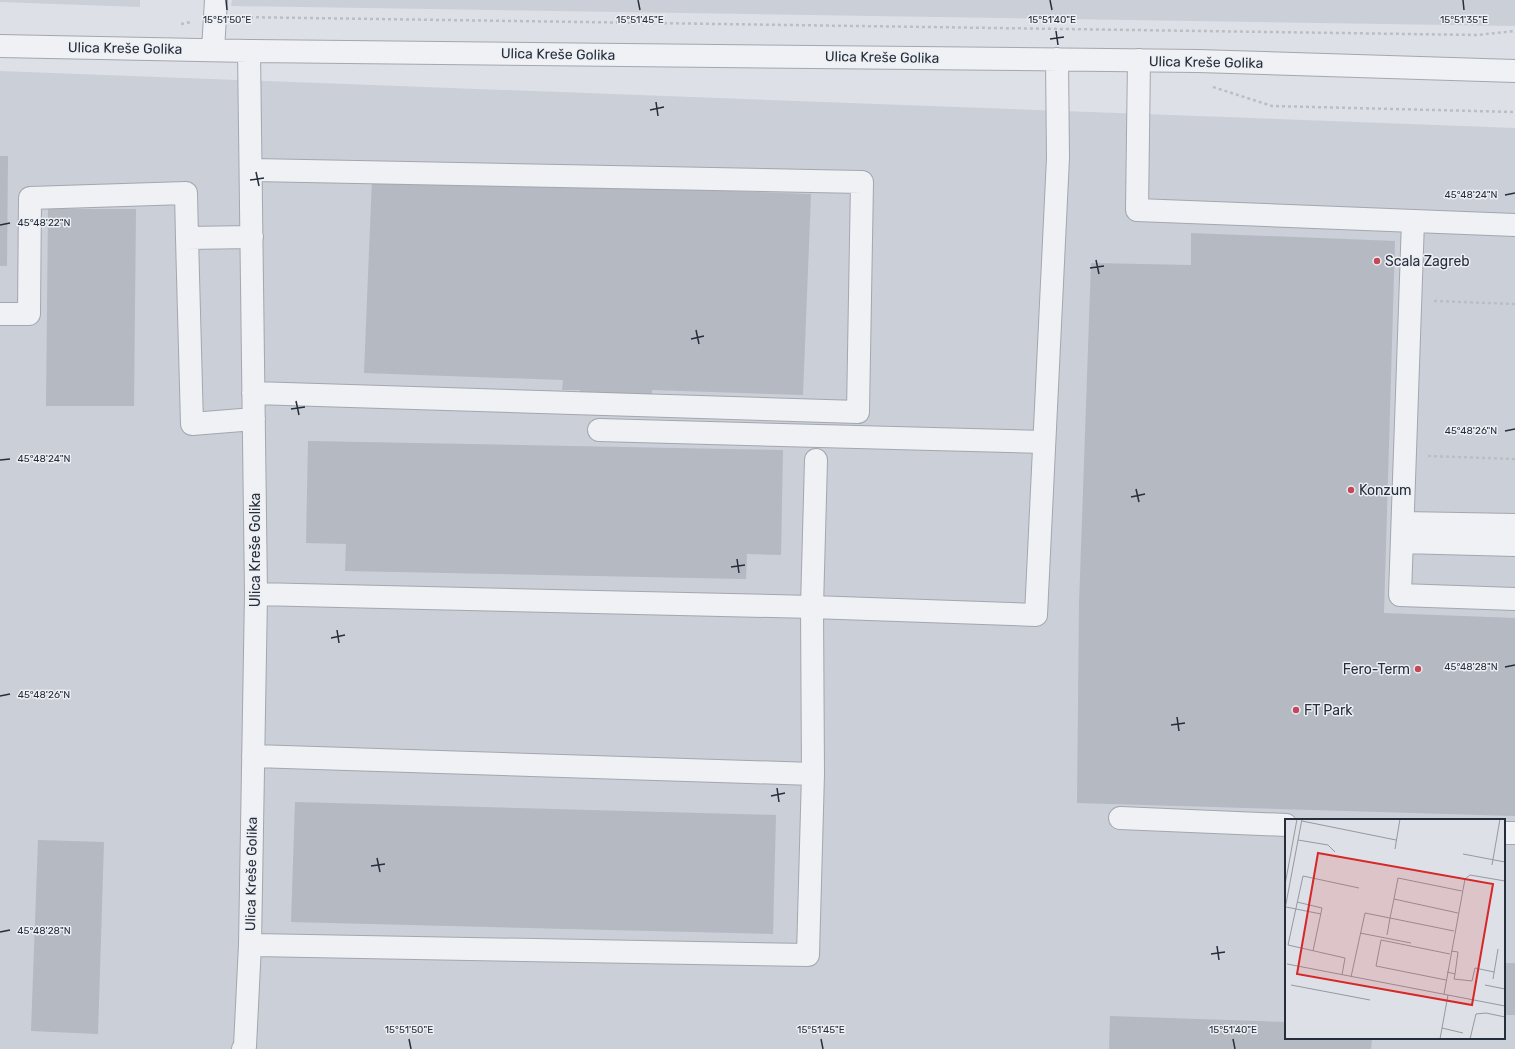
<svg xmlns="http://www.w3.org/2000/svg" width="1515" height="1049" viewBox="0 0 1515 1049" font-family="Rubik,sans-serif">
	<rect width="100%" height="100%" fill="#dde0e6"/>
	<!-- built -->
	<path fill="#cbcfd7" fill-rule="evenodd" d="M0,0H140V7L0,2Z
		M232,0H1515V26L231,6Z
		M0,71L1515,128V1049H0ZM1286,820H1504V1038H1286Z"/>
	<!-- building -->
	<path fill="#b4b9c2" d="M0,156H8L7,266H0Z
		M372,178L811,194L803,395L652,390V399L580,397V390H562L563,380L364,373Z
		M48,209H136L134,406H46Z
		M1191,233L1395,241L1384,613L1515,618V816L1077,803L1079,604L1091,263L1191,265Z
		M308,441L783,450L781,555L747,554L746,579L345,571L346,544L306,543Z
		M295,802L776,815L773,934L291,922Z
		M38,840L104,842L98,1034L31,1031Z
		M1504,963H1515V1015H1504Z
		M1110,1016L1286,1022V1038H1372L1371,1049H1109Z"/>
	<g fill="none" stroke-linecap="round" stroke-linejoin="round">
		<defs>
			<path id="minor" d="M0,46L249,51L1198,61L1515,71
				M213,50L216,0
				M1139,60L1137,210L1515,225
				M251,170L862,182L858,412L253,393
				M1413,221L1400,595L1515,599
				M252,237L187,238L192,424L254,419
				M0,314H29L30,198L186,193L187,238
				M599,430L1044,442
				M816,460L812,607L1036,615L1058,158L1057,59
				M1403,523L1515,525
				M1402,542L1515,545
				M253,756L813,774
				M1120,818L1286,825
				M1504,833H1515
				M250,945L808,955L813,774L812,607L256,594
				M243,1049L245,1046L250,945L256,594L249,51"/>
		</defs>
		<!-- minor casing -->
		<use href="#minor" stroke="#a3a7af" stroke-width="24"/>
		<!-- path -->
		<path stroke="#bbbec4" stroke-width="2.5" stroke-dasharray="3 3" stroke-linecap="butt" d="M238,17L1477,35L1515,31
			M181,24L191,22
			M1213,87L1272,106L1515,112
			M1434,301L1515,304
			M1428,456L1515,459"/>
		<!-- minor -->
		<use href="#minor" stroke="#eff1f4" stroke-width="22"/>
	</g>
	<!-- ticks -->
	<path fill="none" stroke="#272e3b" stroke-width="1.5" d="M226,0L227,10M638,0L640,10M1050,0L1052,10M1463,0L1464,10M1056,31L1058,45M1050,39L1064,37M656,102L658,116M650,110L664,107M256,172L259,186M250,180L264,178M1505,195L1515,193M0,225L10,223M1096,260L1099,274M1090,268L1104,266M696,330L699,344M691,339L704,336M296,401L299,415M291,409L305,407M1505,431L1515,429M0,460L10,459M1136,489L1139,502M1131,497L1145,494M737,559L739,573M731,567L745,565M337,630L339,643M331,638L345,635M1505,667L1515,665M0,696L10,694M1177,717L1179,731M1171,725L1185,723M777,788L779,802M771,796L785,793M377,858L380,872M371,866L385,864M0,932L10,930M1217,946L1219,960M1211,954L1225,952M409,1039L411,1049M821,1039L823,1049M1233,1039L1235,1049"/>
	<!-- markers -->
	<g fill="#c44858" stroke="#eceff4" stroke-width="1.5">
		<circle cx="1377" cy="261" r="4"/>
		<circle cx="1351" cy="490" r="4"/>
		<circle cx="1418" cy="669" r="4"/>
		<circle cx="1296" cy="710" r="4"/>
	</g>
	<g text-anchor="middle" stroke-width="3" stroke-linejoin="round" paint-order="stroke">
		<!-- street labels -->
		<g font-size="14" fill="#272e3b" stroke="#eceff4">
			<text transform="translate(125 48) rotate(1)" y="5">Ulica Kreše Golika</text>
			<text transform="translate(558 54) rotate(1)" y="5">Ulica Kreše Golika</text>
			<text transform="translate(882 57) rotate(1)" y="5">Ulica Kreše Golika</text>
			<text transform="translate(1206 62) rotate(1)" y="5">Ulica Kreše Golika</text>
			<text transform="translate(255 550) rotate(-90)" y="5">Ulica Kreše Golika</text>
			<text transform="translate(251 874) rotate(-89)" y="5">Ulica Kreše Golika</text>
		</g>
		<!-- poi labels -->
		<g font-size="14" fill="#272e3b" stroke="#eceff4" text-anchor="start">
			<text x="1385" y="266">Scala Zagreb</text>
			<text x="1359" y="495">Konzum</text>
			<text x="1410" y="674" text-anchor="end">Fero-Term</text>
			<text x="1304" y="715">FT Park</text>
		</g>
	</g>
	<!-- overview -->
	<g transform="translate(1285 819)">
		<rect width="220" height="220" fill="#dde0e6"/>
		<path fill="none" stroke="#9499a2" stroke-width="1" d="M17,2L111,21M13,21L43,26L50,33M110,30L115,0M178,35L220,43M207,46L215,0M0,66L12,0M109,80L173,94M12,83L37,89L28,132M1,88L36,95M0,90L17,0M169,112L105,99L109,80L113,59L177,72M75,114L126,124M2,145L220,187M162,153L170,155L173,133L166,132M170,155L169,160L187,162L190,149L209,153M57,156L60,139L3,126L18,57L74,69M66,158L80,94L105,99L102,116M208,160L213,130M161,161L91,147L96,121L165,135M6,166L85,181M200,166L220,170M159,175L180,60L185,56L220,62M157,209L178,214M155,220L163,176M185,220L191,195L201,194L220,198"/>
		<path fill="#d62828" fill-opacity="0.15" stroke="#d62828" stroke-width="2" d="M33,34L208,65L187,186L12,155Z"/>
		<rect width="220" height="220" fill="none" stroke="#272e3b" stroke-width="2"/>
	</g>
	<g font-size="10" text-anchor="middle" fill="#272e3b" stroke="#eceff4" stroke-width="3" stroke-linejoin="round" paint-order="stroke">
		<text x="227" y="23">15°51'50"E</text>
		<text x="640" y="23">15°51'45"E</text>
		<text x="1464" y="23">15°51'35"E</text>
		<text x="1052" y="23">15°51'40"E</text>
		<text x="1471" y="198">45°48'24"N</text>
		<text x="44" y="226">45°48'22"N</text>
		<text x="1471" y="434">45°48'26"N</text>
		<text x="44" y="462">45°48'24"N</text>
		<text x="1471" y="670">45°48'28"N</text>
		<text x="44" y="698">45°48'26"N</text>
		<text x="44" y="934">45°48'28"N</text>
		<text x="409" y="1033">15°51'50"E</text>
		<text x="821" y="1033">15°51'45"E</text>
		<text x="1233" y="1033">15°51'40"E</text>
	</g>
</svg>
